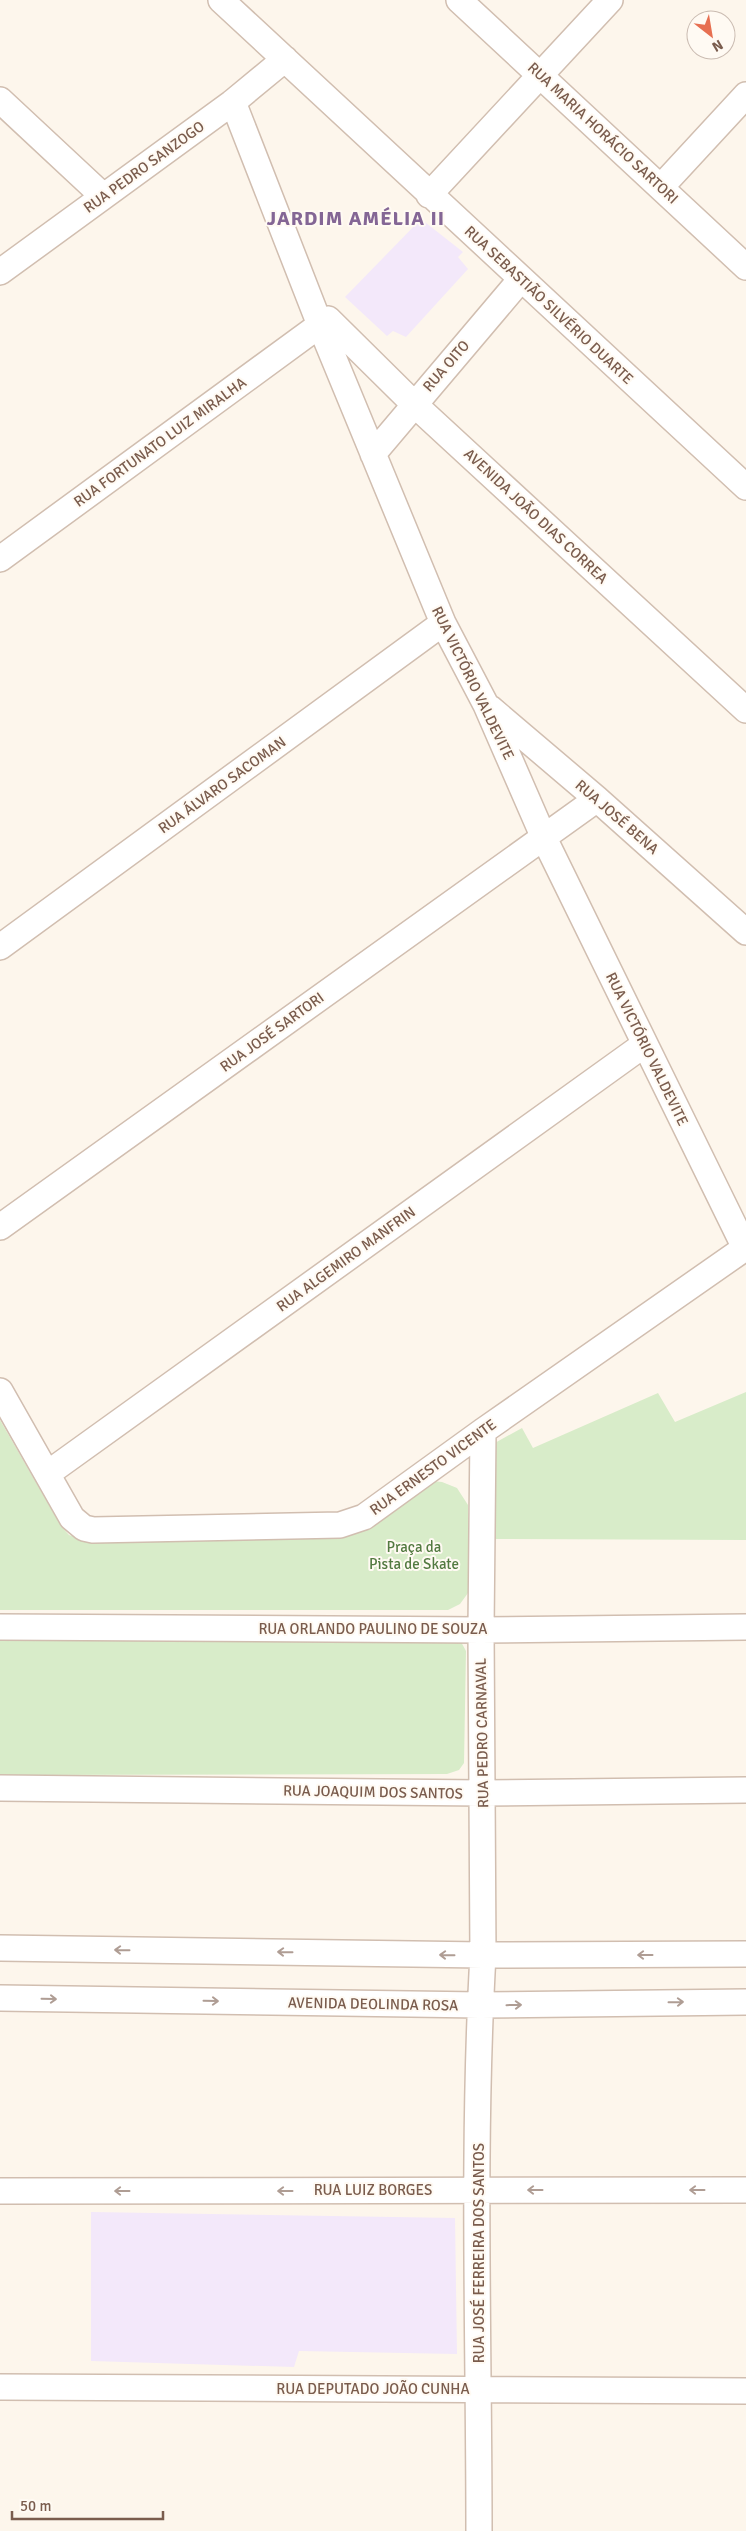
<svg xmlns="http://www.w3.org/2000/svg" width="746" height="2531" viewBox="0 0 746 2531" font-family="Signika,sans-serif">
	<rect width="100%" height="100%" fill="#fdf6ec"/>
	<!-- education -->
	<path fill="#f3e8fa" d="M421,219L463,252L458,257L468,269L406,337L393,331L387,336L345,297Z
		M91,2212L455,2218L457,2354L299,2351L294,2367L91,2361Z"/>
	<!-- green -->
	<path fill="#d8ecc9" d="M746,1392V1540L493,1539V1444L522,1428L533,1448L658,1393L675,1422Z
		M0,1420L61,1526L69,1535L81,1539L358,1529L432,1481L442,1482L457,1488L468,1505V1593L460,1604L448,1610H0Z
		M0,1634L460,1640L466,1651L464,1763L459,1770L447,1774L0,1775Z"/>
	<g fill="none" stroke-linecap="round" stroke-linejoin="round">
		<defs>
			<path id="minor" d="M221,0L746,487
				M459,0L746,267
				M0,100L103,196
				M233,102L320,325L443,623L486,705L544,838L746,1250
				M661,187L746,95
				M429,195L610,0
				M0,272L233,102L285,59
				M373,454L521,279
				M0,559L328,319L414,404L746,710
				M490,708L597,799L746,932
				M0,947L443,623
				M0,1227L597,799
				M0,1391L72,1518L84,1528L93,1530L340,1525L364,1517L483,1431L745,1248
				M47,1474L645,1044
				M0,1627L481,1630L746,1627
				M0,1788L483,1793L746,1790
				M0,1948L483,1955L746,1954
				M0,1998L480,2005L746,2002
				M0,2191L746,2190
				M0,2387L746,2391
				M479,2531C479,2339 472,2147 483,1955L481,1630L483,1431"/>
		</defs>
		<!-- minor casing -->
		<use href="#minor" stroke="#d1beb0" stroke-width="28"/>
		<!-- minor -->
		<use href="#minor" stroke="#fff" stroke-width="25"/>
	</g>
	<!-- one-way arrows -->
	<defs><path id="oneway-shaft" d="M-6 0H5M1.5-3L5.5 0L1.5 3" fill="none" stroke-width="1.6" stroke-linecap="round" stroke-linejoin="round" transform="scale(1.25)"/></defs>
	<g stroke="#af9d94">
		<use href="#oneway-shaft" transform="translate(122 1950) rotate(-179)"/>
		<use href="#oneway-shaft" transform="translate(285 1952) rotate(-179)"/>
		<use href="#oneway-shaft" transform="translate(447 1955) rotate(-179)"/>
		<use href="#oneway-shaft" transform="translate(645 1955) rotate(180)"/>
		<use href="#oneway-shaft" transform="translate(49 1999) rotate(1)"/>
		<use href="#oneway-shaft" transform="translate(211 2001) rotate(1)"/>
		<use href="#oneway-shaft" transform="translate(676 2002) rotate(-1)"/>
		<use href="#oneway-shaft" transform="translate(514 2005) rotate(-1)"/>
		<use href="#oneway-shaft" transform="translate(535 2190) rotate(-180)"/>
		<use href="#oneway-shaft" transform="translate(697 2190) rotate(-180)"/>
		<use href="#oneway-shaft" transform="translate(122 2191) rotate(180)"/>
		<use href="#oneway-shaft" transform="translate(285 2191) rotate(180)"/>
	</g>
	<g text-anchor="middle" stroke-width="4" stroke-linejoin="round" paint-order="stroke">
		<!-- street labels -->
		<g font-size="15" fill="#7a5c4d" stroke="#fffaf3">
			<text transform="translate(603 133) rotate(43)" y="5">RUA MARIA HORÁCIO SARTORI</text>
			<text transform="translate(144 167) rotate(-36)" y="5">RUA PEDRO SANZOGO</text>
			<text transform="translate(549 305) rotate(43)" y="5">RUA SEBASTIÃO SILVÉRIO DUARTE</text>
			<text transform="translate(446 366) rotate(-49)" y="5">RUA OITO</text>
			<text transform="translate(160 442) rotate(-36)" y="5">RUA FORTUNATO LUIZ MIRALHA</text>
			<text transform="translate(536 516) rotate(43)" y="5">AVENIDA JOÃO DIAS CORREA</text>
			<text transform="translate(473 683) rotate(64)" y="5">RUA VICTÓRIO VALDEVITE</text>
			<text transform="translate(222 785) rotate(-36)" y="5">RUA ÁLVARO SACOMAN</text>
			<text transform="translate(617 817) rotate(41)" y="5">RUA JOSÉ BENA</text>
			<text transform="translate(272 1032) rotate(-36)" y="5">RUA JOSÉ SARTORI</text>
			<text transform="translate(647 1049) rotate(64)" y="5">RUA VICTÓRIO VALDEVITE</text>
			<text transform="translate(346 1259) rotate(-36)" y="5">RUA ALGEMIRO MANFRIN</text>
			<text transform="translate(433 1467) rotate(-36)" y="5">RUA ERNESTO VICENTE</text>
			<text x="373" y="1634">RUA ORLANDO PAULINO DE SOUZA</text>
			<text transform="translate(482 1733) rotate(-91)" y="5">RUA PEDRO CARNAVAL</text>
			<text transform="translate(373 1792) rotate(1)" y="5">RUA JOAQUIM DOS SANTOS</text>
			<text transform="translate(373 2004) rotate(1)" y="5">AVENIDA DEOLINDA ROSA</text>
			<text x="373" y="2195">RUA LUIZ BORGES</text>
			<text transform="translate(479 2253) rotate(-90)" y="5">RUA JOSÉ FERREIRA DOS SANTOS</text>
			<text x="373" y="2394">RUA DEPUTADO JOÃO CUNHA</text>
		</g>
		<!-- park labels -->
		<g font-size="15" fill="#537a41" stroke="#fffaf3">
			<text x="414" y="1552">Praça da<tspan x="414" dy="17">Pista de Skate</tspan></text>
		</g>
		<!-- district labels -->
		<g font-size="20" font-weight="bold" letter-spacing="1" fill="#846695" stroke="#fffaf3">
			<text x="356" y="225">JARDIM AMÉLIA II</text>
		</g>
	</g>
	<!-- north arrow -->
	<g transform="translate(711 35) rotate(149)"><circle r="24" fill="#fffaf3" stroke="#cabbb1"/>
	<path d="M0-4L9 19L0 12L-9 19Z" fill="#e76f51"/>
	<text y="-8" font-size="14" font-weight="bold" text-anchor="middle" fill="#7a5c4d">N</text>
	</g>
	<!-- scale -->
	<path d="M12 2511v8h151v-8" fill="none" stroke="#7a5c4d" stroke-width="2.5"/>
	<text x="20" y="2511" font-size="15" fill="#7a5c4d" stroke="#fffaf3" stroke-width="4" paint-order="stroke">50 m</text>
</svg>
